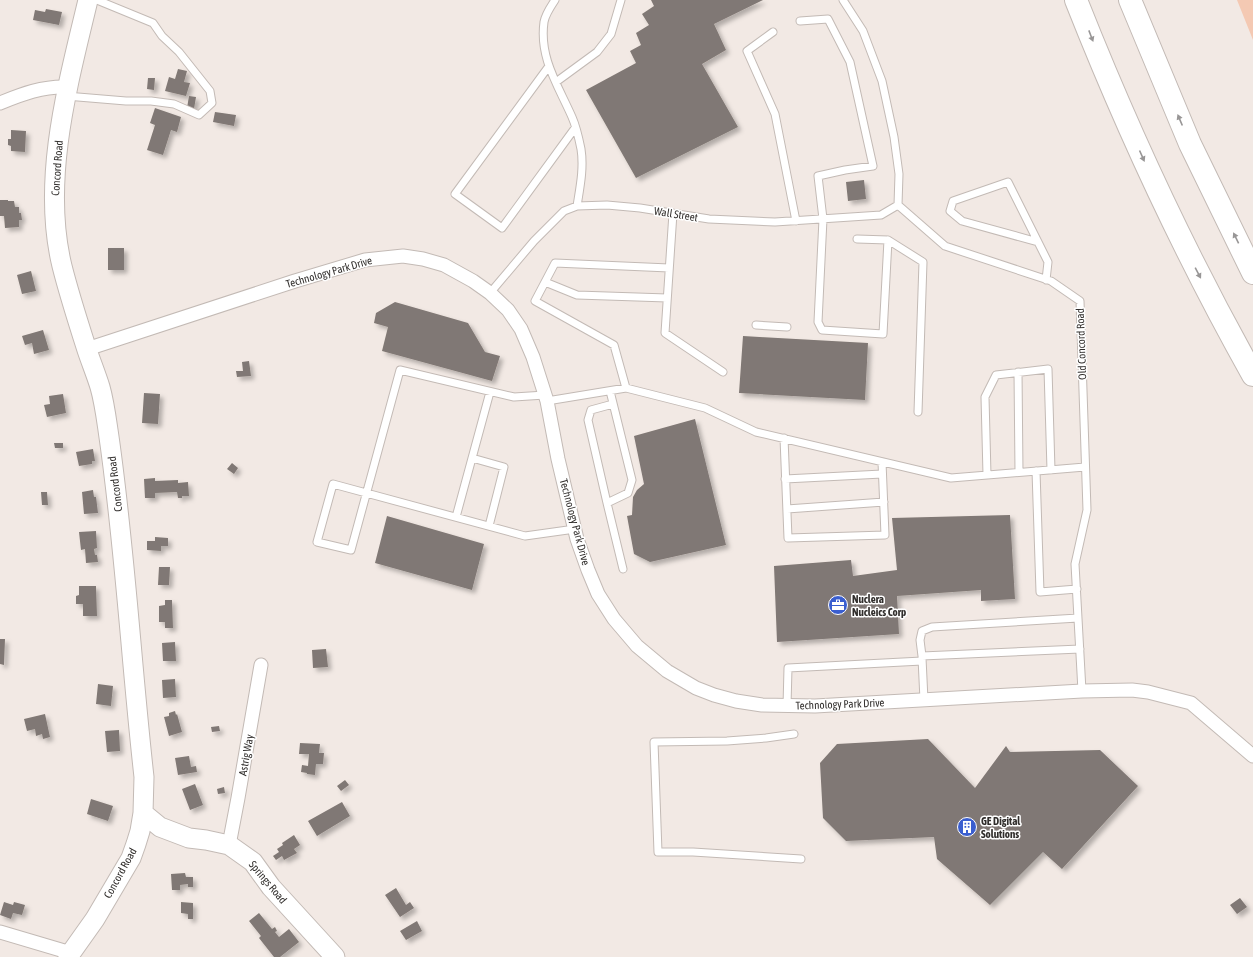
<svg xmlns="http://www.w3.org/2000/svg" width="1253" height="957" viewBox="0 0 1253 957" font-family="'Asap Condensed',sans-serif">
	<defs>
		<filter id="shadow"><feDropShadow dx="3.5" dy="3.5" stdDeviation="2" flood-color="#0004"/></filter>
	</defs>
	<rect width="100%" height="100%" fill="#f2e9e4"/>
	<!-- green -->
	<path fill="#f4c9b3" d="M1237,0H1253V40Z"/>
	<!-- building -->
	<path fill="#807874" filter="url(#shadow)" d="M651,0H763L714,24L726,50L702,64L738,127L636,178L586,90L636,63L630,51L641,45L636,33L649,25L642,14L654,6Z
		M46,9L62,12L59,25L33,20L35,10L45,12Z
		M178,69L187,71L184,82L190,83L186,96L165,91L169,77L175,79Z
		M148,78H155L154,90L147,89Z
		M189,96L196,97L194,109L187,108Z
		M155,108L181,117L177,132L171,130L163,155L147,150L155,125L150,123Z
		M215,112L236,115L234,126L213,122Z
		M11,130L26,131L25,152L11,151V146L8,145V139H11Z
		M864,180L866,199L848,201L846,182Z
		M0,200H8V201H14L15,207H19V213H21L22,220H19V227L5,228L4,216H0Z
		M108,248H124V270H108Z
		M31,271L36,291L22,294L17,275Z
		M395,302L468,323L485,352L500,356L492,381L382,351L388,327L374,323L376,313Z
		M43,330L49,350L34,354L32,343L25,345L22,336Z
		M743,336L868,343L865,400L739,393Z
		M249,361L251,376L237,377L236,371H243L242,362Z
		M144,393L160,394L158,424L142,423Z
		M63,394L66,413L47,417L44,405L50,404L49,396Z
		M695,419L726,545L650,562L634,554L627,516L632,515L633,497L637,490L644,484L634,436Z
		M54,443H63V448H55Z
		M93,449L95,461H92V464L79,466L76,452Z
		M232,463L238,468L234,474L227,469Z
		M155,478V481L178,480V483L188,482L189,496H182V498H178L177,492L155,493V498H145L144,479Z
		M93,490L94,497H96L98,513L84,514L82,492Z
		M41,492H47L48,505H42Z
		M1010,515L1015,599L981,601V590L897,596L899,634L777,642L774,566L851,560L853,576L897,570L892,518Z
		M387,516L484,544L472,590L375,563Z
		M96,531L97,548L94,549L95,555H97L98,562L86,563L85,549L81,550L79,532Z
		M155,537L168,538V546H161V551L147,550V541H155Z
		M159,567H170L169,585H158Z
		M79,586H96L97,616H83V604H76V596L79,595Z
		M165,600H172L173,628H165V622H159V606L165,605Z
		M0,639H5L4,665L0,664Z
		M175,642L176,661H163L162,643Z
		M326,649L328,667L313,668L312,650Z
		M175,679L176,697L163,698L162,680Z
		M98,684L113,686L111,706L96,704Z
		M175,711L176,715L177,714L182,732L169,736L164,717L169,716V713Z
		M45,714L50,737L43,739L42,734L36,736L35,729L27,731L24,719Z
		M219,726L220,731L212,732L211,727Z
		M119,730L120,751L107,752L105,731Z
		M928,739L975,788L1006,746L1010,752L1100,750L1138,786L1062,869L1043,852L990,905L937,859L934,837L846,841L823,818L820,763L837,744Z
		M300,743L320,744L319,753H324L323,764H316L315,775L307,774V773L301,772L302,765L308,766L309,754H299Z
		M189,756L191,767L196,766L197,772L178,775L175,758Z
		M345,780L349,785L341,791L337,786Z
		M195,784L203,805L190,810L182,789Z
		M224,787L225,793L218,794L217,789Z
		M91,799L113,806L108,821L87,814Z
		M342,802L350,816L317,836L308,821Z
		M294,835L300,845L294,849L297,853L284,860L282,856L276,860L273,856L279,852L277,849L283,845L282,843Z
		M185,873L186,877H193V887H188V884L180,885V890H172L171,874Z
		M396,888L406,905L410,902L414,908L400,917L385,895Z
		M1240,898L1247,907L1237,914L1230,905Z
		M4,902L13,905L14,902L25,905L22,915L13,913L11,919L0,915Z
		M181,902L193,903V919H188V914L181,913Z
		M259,913L272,929L275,927L277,931L275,932L279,937L289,929L299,942L280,957H274L259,938L261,936L249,921Z
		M417,921L422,931L406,940L400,931Z"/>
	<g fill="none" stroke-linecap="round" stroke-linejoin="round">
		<defs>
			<path id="lane" d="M555,0C551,6 545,15 544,22C539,58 558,85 572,117C576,126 579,139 581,149C584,168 580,187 577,206
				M843,0L863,31L882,81L894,137L899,174L898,205
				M800,21L828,19L850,62L873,166L845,170L818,176L823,219L818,322L822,330L883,334L888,240L857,239
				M773,32L747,51L775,114L796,221
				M549,66L455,194L502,228L575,128
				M556,82L597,52L611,34L621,0
				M66,96L126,101H151L174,104L199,115L212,103L210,91L179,52L162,36L153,23L97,0
				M898,205L945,246L1051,281L1080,301L1087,510L1075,564L1082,691
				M673,213L665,333L723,372
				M888,240L923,262L918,412
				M1038,242L962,221L950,211L953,201L1008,182L1048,262L1046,280
				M545,282L577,295L667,298
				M490,293L534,241L564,211L577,206L607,205L640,208L709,219L775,222L881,215L898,205
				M756,325L787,327
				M1018,372L1019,472
				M626,388L614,345L535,301L555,263L669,268
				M610,391L632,480L628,493L607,503L623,569
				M545,395L514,397L400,370L351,550L317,542L333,484L525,536L575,529
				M547,401L626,388L705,408L756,432L951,478L1085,467
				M784,438L788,538L885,535L882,462
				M472,458L504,467L489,526
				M1036,471L1040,592L1077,589
				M987,475L985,397L996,375L1048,369L1051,470
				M785,479L882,474
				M607,503L588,420L591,410L613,404
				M787,509L884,502
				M456,517L490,392
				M1078,618L932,627L922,631L920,640L922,656L1080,649
				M922,658L924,700
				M787,706L788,668L922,661
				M794,734L766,738L727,741L654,742L658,852H693L801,859"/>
			<path id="street" d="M0,103C22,94 43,86 67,87
				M87,349L295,281L365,260L403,256L423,259L444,265L473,281L490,293L508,310L521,329L533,357L547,401L558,459L577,539L588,570L598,594L614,619L637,646L667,671L696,688L714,695L736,701L762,705L815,706L1082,691L1132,690L1148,692L1191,703L1253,756
				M229,845L238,798L261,665
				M0,932L71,953"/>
			<path id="secondary" d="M143,813L160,827L189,838L206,840L229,845L253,862L271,887L335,957
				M68,957L95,919L131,858L136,844L140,831L143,813L144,777C131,662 125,545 108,430C106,416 104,401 100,387C96,374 91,362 87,350C78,322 69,294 62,266C41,180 68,84 88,0"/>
			<path id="highway" d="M1076,0C1127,129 1185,254 1253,375
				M1130,0L1190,144L1253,273"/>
		</defs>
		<!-- lane casing -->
		<use href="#lane" stroke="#c3bab5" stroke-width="9"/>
		<!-- street casing -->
		<use href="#street" stroke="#c3bab5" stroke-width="15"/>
		<!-- secondary casing -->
		<use href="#secondary" stroke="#c3bab5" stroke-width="21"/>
		<!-- highway casing -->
		<use href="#highway" stroke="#c3bab5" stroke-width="24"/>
		<!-- lane -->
		<use href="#lane" stroke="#fff" stroke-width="7"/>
		<!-- street -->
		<use href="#street" stroke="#fff" stroke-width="13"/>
		<!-- secondary -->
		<use href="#secondary" stroke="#fff" stroke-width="19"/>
		<!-- highway -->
		<use href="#highway" stroke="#fff" stroke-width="22"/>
	</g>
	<!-- one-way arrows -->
	<defs><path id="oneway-solid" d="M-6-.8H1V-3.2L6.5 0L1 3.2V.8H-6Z"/></defs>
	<g fill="#989696">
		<use href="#oneway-solid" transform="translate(1091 36) rotate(69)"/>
		<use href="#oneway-solid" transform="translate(1180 120) rotate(-113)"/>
		<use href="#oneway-solid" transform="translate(1142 156) rotate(66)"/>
		<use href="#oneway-solid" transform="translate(1236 238) rotate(-116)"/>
		<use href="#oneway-solid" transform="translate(1198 273) rotate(62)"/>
	</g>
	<!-- icons -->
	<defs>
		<symbol id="office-disc" viewBox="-11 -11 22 22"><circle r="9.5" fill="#3a5ecf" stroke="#fff"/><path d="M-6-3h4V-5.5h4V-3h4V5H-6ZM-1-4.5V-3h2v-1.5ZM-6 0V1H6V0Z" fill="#fff"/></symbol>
		<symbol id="building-disc" viewBox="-11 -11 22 22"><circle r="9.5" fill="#3a5ecf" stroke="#fff"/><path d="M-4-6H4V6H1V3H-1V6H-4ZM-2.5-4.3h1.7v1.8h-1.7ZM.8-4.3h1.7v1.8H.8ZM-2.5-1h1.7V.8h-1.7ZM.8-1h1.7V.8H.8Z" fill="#fff"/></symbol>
	</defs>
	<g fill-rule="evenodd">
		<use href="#office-disc" x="827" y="594" width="22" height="22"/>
		<use href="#building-disc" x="956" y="816" width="22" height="22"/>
	</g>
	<g text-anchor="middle" stroke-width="3" stroke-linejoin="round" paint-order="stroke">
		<!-- street labels -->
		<g font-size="11" fill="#312e2c" stroke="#fff">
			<text transform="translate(57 168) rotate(-86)" y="4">Concord Road</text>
			<text transform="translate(676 214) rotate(9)" y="4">Wall Street</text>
			<text transform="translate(329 272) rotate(-16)" y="4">Technology Park Drive</text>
			<text transform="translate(1081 344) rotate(-92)" y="4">Old Concord Road</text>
			<text transform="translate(115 484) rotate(-97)" y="4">Concord Road</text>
			<text transform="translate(575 522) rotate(75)" y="4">Technology Park Drive</text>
			<text transform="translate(840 704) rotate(-2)" y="4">Technology Park Drive</text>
			<text transform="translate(246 755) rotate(-80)" y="4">Astrig Way</text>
			<text transform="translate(120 873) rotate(-61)" y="4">Concord Road</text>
			<text transform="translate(268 882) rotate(50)" y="4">Springs Road</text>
		</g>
		<!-- poi labels -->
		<g font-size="11" font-weight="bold" fill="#312e2c" stroke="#fff" text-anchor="start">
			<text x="852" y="603">Nuclera<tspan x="852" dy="13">Nucleics Corp</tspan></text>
			<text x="981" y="825">GE Digital<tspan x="981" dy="13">Solutions</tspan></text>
		</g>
	</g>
</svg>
